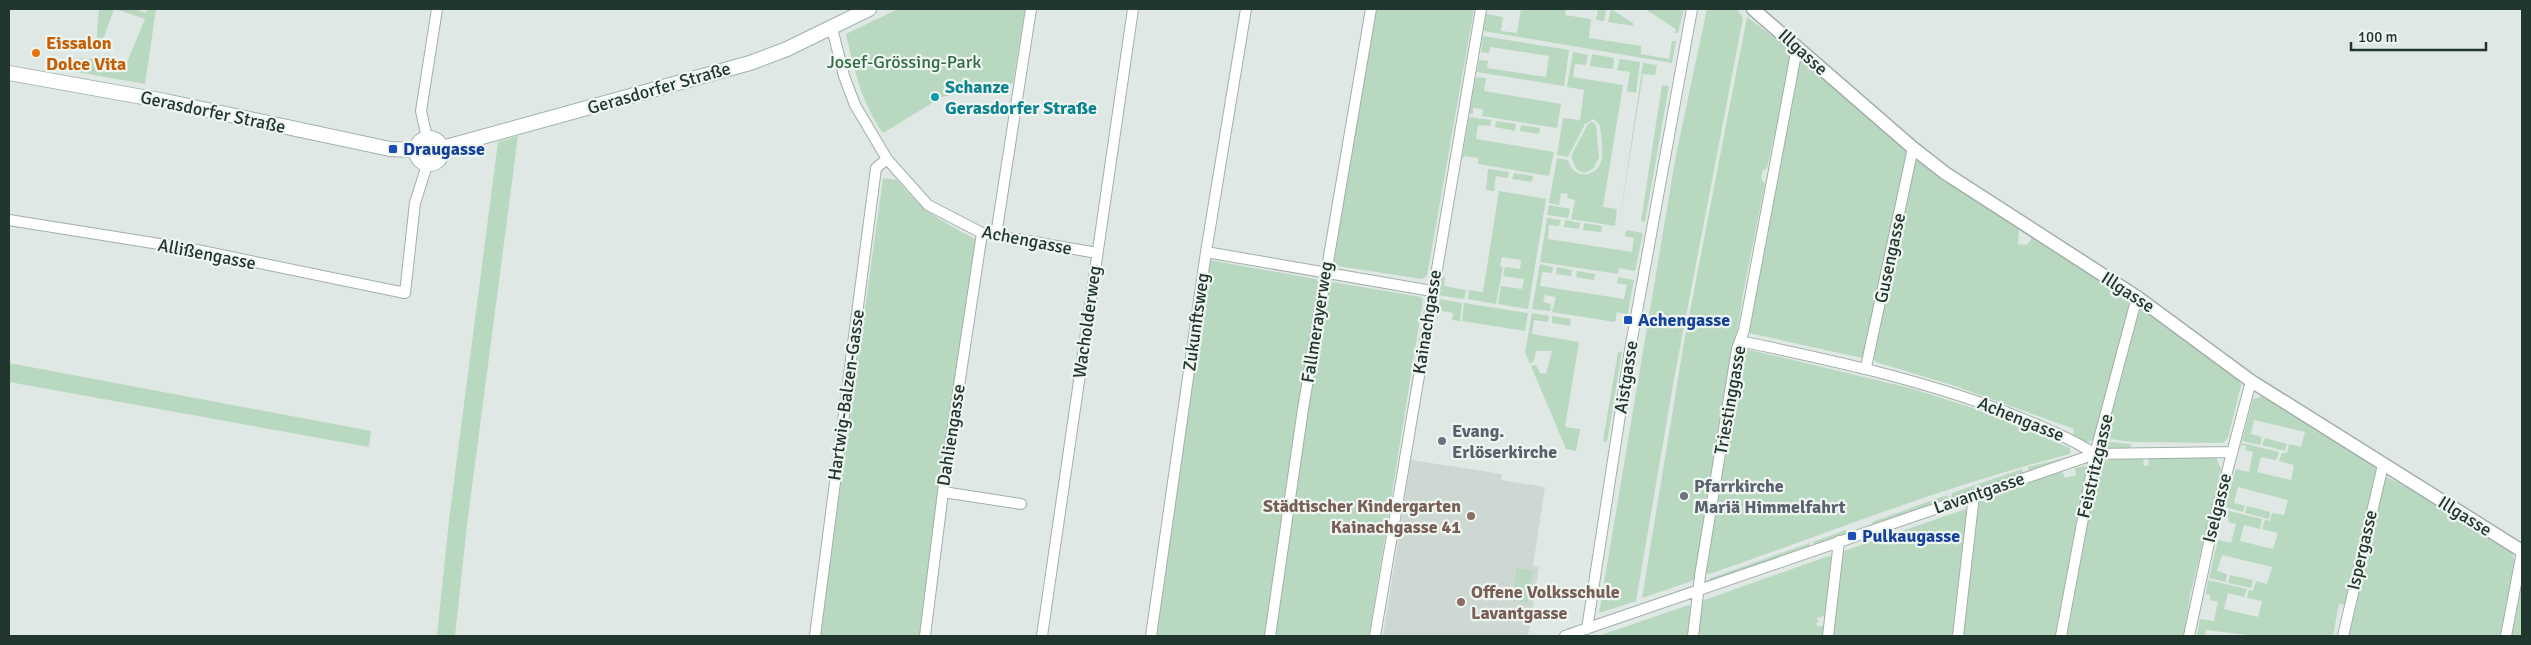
<svg xmlns="http://www.w3.org/2000/svg" width="2531" height="645" viewBox="0 0 2531 645" font-family="Signika,sans-serif">
	<rect width="100%" height="100%" fill="#dfe8e4"/>
	<!-- built -->
	<path fill="#cdd8d3" d="M1411,460L1502,474L1501,480L1545,487L1533,566L1539,567L1528,636H1383Z"/>
	<!-- green -->
	<path fill="#b9d8c0" d="M99,9H114L101,45L98,47L96,45Z
		M116,9H134L146,13L148,9H156L145,84L66,70V58L98,59L99,56L125,67L145,19Z
		M898,9H1025L1013,83L942,97L883,133C862,104 854,69 846,34Z
		M1372,9H1474L1427,276L1422,279L1332,265Z
		M1521,9H1566L1565,15L1591,19L1589,38L1641,46V54L1669,59L1672,41H1676L1672,63L1484,31L1486,14L1503,17L1501,31L1517,33Z
		M1598,9H1606L1604,21L1596,20Z
		M1611,9L1633,23V26L1608,22Z
		M1645,9H1684L1678,33H1675L1676,29Z
		M1707,9H1737L1743,18L1674,379L1636,601L1599,613L1676,155Z
		M1747,17L1793,52L1767,168L1763,170L1761,179L1765,184L1744,289L1697,576L1692,581L1642,598L1684,342Z
		M1483,36L1569,50L1564,86L1477,72L1479,60L1488,61L1487,68L1546,77L1549,56L1491,47L1489,53L1481,52Z
		M1573,52L1588,55L1586,65L1575,64L1573,77L1623,85L1603,207L1617,209L1615,226L1571,219L1575,200L1567,198L1568,194L1561,193L1559,205L1549,203L1557,158L1568,160C1572,178 1594,180 1601,162C1604,153 1601,136 1600,126L1594,119L1585,124L1568,157L1557,155L1563,118L1580,120L1584,90L1567,87Z
		M1592,54L1614,58L1613,69L1590,66Z
		M1620,59L1640,62L1636,93L1627,91L1630,72L1617,70Z
		M1805,60L1907,150L1867,354L1862,358L1749,333L1746,329L1799,63Z
		M1643,63L1657,65L1655,75L1643,74L1619,225Z
		M1476,77L1486,78L1484,91L1561,104L1557,128L1482,116L1483,109L1473,108V114H1469Z
		M1662,85L1669,86L1645,222L1641,221Z
		M1469,117L1491,120L1490,126L1478,125L1476,139L1554,152L1549,176L1478,164V158L1465,156L1462,160Z
		M1496,121L1516,124L1515,131L1495,127Z
		M1592,122L1596,125L1599,157L1594,168L1584,173L1576,169L1571,156L1588,124Z
		M1521,125L1540,128L1539,134L1520,131Z
		M518,136L467,525L455,636H437L449,520L498,142Z
		M1918,161L2019,230L2018,244L2027,245L2032,238L2128,299L2131,303L2098,433L2094,435L2096,438L2087,443L2073,436L2074,429L1955,386L1876,362L1873,357L1914,162Z
		M1488,169L1509,172L1508,178L1496,176L1494,191L1486,190Z
		M1514,173L1533,176L1532,182L1512,179Z
		M883,178L897,180C923,212 940,220 975,239L924,636H820Z
		M1499,191L1546,199L1528,309L1498,304L1501,286L1522,289L1524,279L1503,276L1505,267L1520,269L1521,260L1502,257L1500,266L1503,267L1496,304L1468,299L1469,290L1483,292Z
		M1549,205L1570,209L1568,218L1547,215Z
		M1547,218L1561,220L1559,226L1549,225L1548,239L1632,252L1634,238L1625,236L1626,230L1643,233L1635,271L1619,268L1618,274L1540,262Z
		M1565,220L1580,223L1579,229L1564,227Z
		M1584,223L1602,226L1601,232L1583,230Z
		M1209,260L1316,279L1320,284L1266,636H1154Z
		M1540,264L1553,267L1552,273L1542,272L1540,286L1624,299L1627,285L1617,283L1618,277L1634,280L1626,323V314L1617,312L1615,322L1552,312L1556,297L1545,295L1543,302L1551,304L1550,311L1532,309Z
		M1557,267L1572,270L1571,276L1556,274Z
		M1577,271L1595,274L1594,280L1576,277Z
		M1441,276L1445,277L1444,286L1466,290L1464,299L1438,295Z
		M1332,282L1421,297L1423,300L1369,636H1273L1327,285Z
		M1440,299L1462,303L1460,321L1452,320L1453,313L1437,310L1434,316L1436,304L1439,305Z
		M1464,303L1528,313L1525,331L1462,321Z
		M2143,307L2238,378L2241,385L2228,438L2223,443L2133,442L2102,438L2138,310Z
		M1532,313L1549,316L1548,322L1534,320L1532,334L1579,342L1565,427L1580,429L1576,451L1566,449L1531,366L1536,365L1540,373L1546,374L1552,351H1536L1534,361L1530,364L1525,353Z
		M1552,316L1571,319L1570,326L1552,323Z
		M1746,349L1910,388L1973,408L2070,448V454C1947,485 1828,533 1709,574L1706,573L1742,352Z
		M1618,352H1622L1607,442L1603,441Z
		M9,363L371,431L369,447L9,382Z
		M2263,396L2378,466L2345,605L2339,604L2333,636H2256L2206,630L2205,636H2197L2200,619L2214,621L2218,602L2210,600V595L2206,594L2208,580L2247,589L2244,597L2228,593L2224,609L2258,617L2262,601L2247,598L2249,590L2253,591L2256,581L2267,584L2272,567L2222,555L2217,571L2227,574L2226,582L2209,578L2218,540L2231,543L2236,524L2228,522L2229,518H2223L2225,510L2262,519L2260,529L2244,525L2240,541L2273,549L2278,533L2262,529L2265,520L2270,521L2272,513L2284,515L2288,500L2238,487L2234,503L2245,506L2243,512L2225,507L2236,469L2249,472L2253,452L2245,450L2246,446L2243,445L2240,448L2242,443L2279,452L2276,460L2261,457L2257,472L2291,480L2294,465L2279,461L2282,453H2287L2289,444L2301,447L2305,432L2254,420L2251,434L2262,437L2260,445L2242,441L2253,399Z
		M2265,438L2287,444L2285,451L2262,445Z
		M2102,441L2131,444V451H2103Z
		M2076,455L2072,459L2029,472L2028,467Z
		M2143,457L2144,466L2149,465L2148,458L2216,457L2221,469L2190,596L2184,636H2065L2098,463L2102,461Z
		M2085,466L2088,469L2058,636H1962L1978,497L1981,496L1984,502L1992,500L1990,493L1992,492L2062,471L2065,478L2076,475L2075,468Z
		M2022,469L2024,474L1951,498L1952,493Z
		M2383,475L2416,492L2512,553L2515,562L2501,636H2348Z
		M1947,495L1949,499L1874,526L1872,522Z
		M2247,506L2270,512L2269,519L2245,513Z
		M1966,509L1969,510L1955,636H1831L1840,556L1844,551Z
		M1846,530L1847,535L1813,547V542Z
		M1810,543L1809,549L1716,581L1708,579Z
		M1829,556L1832,558L1825,615L1817,618L1819,622L1816,623L1818,627L1824,625L1823,636H1698L1702,605L1704,600Z
		M1517,568L1533,570L1528,603L1512,600Z
		M2522,572V636H2510Z
		M2230,575L2253,580L2251,588L2228,583Z
		M1689,605L1692,608L1689,636H1598Z"/>
	<g fill="none" stroke-linecap="round" stroke-linejoin="round">
		<defs>
			<path id="minor" d="M832,28L844,76L855,105L887,159L928,205L982,233L1097,253
				M427,138L421,111L437,9
				M9,220L197,250L405,293L415,203L427,165
				M996,235L1031,9
				M1206,252L1432,291
				M1740,341C1831,360 1919,379 2006,412C2037,425 2067,436 2095,454
				M1866,367L1913,148
				M943,492L1021,504
				M1587,629L1630,350L1692,9
				M815,636L876,168L887,159
				M925,636L943,492L982,233
				M1042,636L1133,9
				M1151,636L1206,252L1246,9
				M1270,636L1303,409L1371,9
				M1375,636L1481,9
				M1565,636L2095,454L2232,452
				M1693,636L1700,576L1737,349L1744,330L1797,48
				M1828,636L1839,541
				M1958,636L1974,495
				M2061,636L2095,454L2137,297
				M2189,636L2212,529L2251,381
				M2343,636L2383,465
				M2506,636L2522,552"/>
			<path id="tertiary" d="M1753,9L1913,148L1945,173L2137,297L2251,381L2522,551"/>
			<path id="secondary" d="M9,73L165,101L390,149L416,150
				M416 151a13 13 0 1 1 26 0a13 13 0 1 1-26 0Z
				M442,148L750,63L787,49L869,9"/>
		</defs>
		<!-- minor casing -->
		<use href="#minor" stroke="#a3afaa" stroke-width="12"/>
		<!-- tertiary casing -->
		<use href="#tertiary" stroke="#a3afaa" stroke-width="15"/>
		<!-- secondary casing -->
		<use href="#secondary" stroke="#9fb3ab" stroke-width="16"/>
		<!-- minor -->
		<use href="#minor" stroke="#fff" stroke-width="10"/>
		<!-- tertiary -->
		<use href="#tertiary" stroke="#fff" stroke-width="12"/>
		<!-- secondary -->
		<use href="#secondary" stroke="#fff" stroke-width="14"/>
	</g>
	<!-- markers -->
	<circle fill="#e8710a" stroke="#eff6f2" stroke-width="2" cx="36" cy="53" r="5"/>
	<circle fill="#0f9aa8" stroke="#eff6f2" stroke-width="2" cx="935" cy="97" r="5"/>
	<g fill="#1a4fb4" stroke="#eff6f2" stroke-width="2">
		<rect x="388" y="144" width="10" height="10" rx="2.5"/>
		<rect x="1623" y="315" width="10" height="10" rx="2.5"/>
		<rect x="1847" y="531" width="10" height="10" rx="2.5"/>
	</g>
	<g fill="#6b7280" stroke="#eff6f2" stroke-width="2">
		<circle cx="1442" cy="441" r="5"/>
		<circle cx="1684" cy="496" r="5"/>
	</g>
	<g fill="#8d6e63" stroke="#eff6f2" stroke-width="2">
		<circle cx="1471" cy="516" r="5"/>
		<circle cx="1461" cy="602" r="5"/>
	</g>
	<g text-anchor="middle" stroke-width="4.5" stroke-linejoin="round" paint-order="stroke">
		<!-- food labels -->
		<g font-size="18" font-weight="bold" fill="#c56008" stroke="#eff6f2" text-anchor="start">
			<text x="46" y="49">Eissalon<tspan x="46" dy="21">Dolce Vita</tspan></text>
		</g>
		<!-- street labels -->
		<g font-size="18" fill="#223630" stroke="#eff6f2">
			<text transform="translate(1803 52) rotate(42)" y="6">Illgasse</text>
			<text transform="translate(659 88) rotate(-16)" y="6">Gerasdorfer Straße</text>
			<text transform="translate(213 112) rotate(12)" y="6">Gerasdorfer Straße</text>
			<text transform="translate(1027 240) rotate(11)" y="6">Achengasse</text>
			<text transform="translate(207 254) rotate(11)" y="6">Allißengasse</text>
			<text transform="translate(1890 258) rotate(-78)" y="6">Gusengasse</text>
			<text transform="translate(2128 292) rotate(33)" y="6">Illgasse</text>
			<text transform="translate(1087 322) rotate(-82)" y="6">Wacholderweg</text>
			<text transform="translate(1196 322) rotate(-82)" y="6">Zukunftsweg</text>
			<text transform="translate(1317 322) rotate(-81)" y="6">Fallmerayerweg</text>
			<text transform="translate(1427 322) rotate(-81)" y="6">Kainachgasse</text>
			<text transform="translate(1626 377) rotate(-81)" y="6">Aistgasse</text>
			<text transform="translate(846 395) rotate(-82)" y="6">Hartwig-Balzen-Gasse</text>
			<text transform="translate(1730 400) rotate(-80)" y="6">Triestinggasse</text>
			<text transform="translate(2021 419) rotate(22)" y="6">Achengasse</text>
			<text transform="translate(951 435) rotate(-81)" y="6">Dahliengasse</text>
			<text transform="translate(2095 466) rotate(-77)" y="6">Feistritzgasse</text>
			<text transform="translate(1979 493) rotate(-19)" y="6">Lavantgasse</text>
			<text transform="translate(2217 508) rotate(-76)" y="6">Iselgasse</text>
			<text transform="translate(2465 516) rotate(32)" y="6">Illgasse</text>
			<text transform="translate(2362 550) rotate(-77)" y="6">Ispergasse</text>
		</g>
		<!-- park labels -->
		<g font-size="18" fill="#306944" stroke="#eff6f2">
			<text x="904" y="68">Josef-Grössing-Park</text>
		</g>
		<!-- culture labels -->
		<g font-size="18" font-weight="bold" fill="#0d838f" stroke="#eff6f2" text-anchor="start">
			<text x="945" y="93">Schanze<tspan x="945" dy="21">Gerasdorfer Straße</tspan></text>
		</g>
		<!-- transit labels -->
		<g font-size="18" font-weight="bold" fill="#164399" stroke="#eff6f2" text-anchor="start">
			<text x="403" y="155">Draugasse</text>
			<text x="1638" y="326">Achengasse</text>
			<text x="1862" y="542">Pulkaugasse</text>
		</g>
		<!-- worship labels -->
		<g font-size="18" font-weight="bold" fill="#5b616d" stroke="#eff6f2" text-anchor="start">
			<text x="1452" y="437">Evang.<tspan x="1452" dy="21">Erlöserkirche</tspan></text>
			<text x="1694" y="492">Pfarrkirche<tspan x="1694" dy="21">Mariä Himmelfahrt</tspan></text>
		</g>
		<!-- education labels -->
		<g font-size="18" font-weight="bold" fill="#785e54" stroke="#eff6f2" text-anchor="end">
			<text x="1461" y="512">Städtischer Kindergarten<tspan x="1461" dy="21">Kainachgasse 41</tspan></text>
			<text x="1471" y="598" text-anchor="start">Offene Volksschule<tspan x="1471" dy="21">Lavantgasse</tspan></text>
		</g>
	</g>
	<!-- border -->
	<rect width="2531" height="645" fill="none" stroke="#223630" stroke-width="20"/>
	<!-- scale -->
	<path d="M2351 42v8h135v-8" fill="none" stroke="#223630" stroke-width="2.5"/>
	<text x="2358" y="42" font-size="15" fill="#223630" stroke="#eff6f2" stroke-width="4" paint-order="stroke">100 m</text>
</svg>
